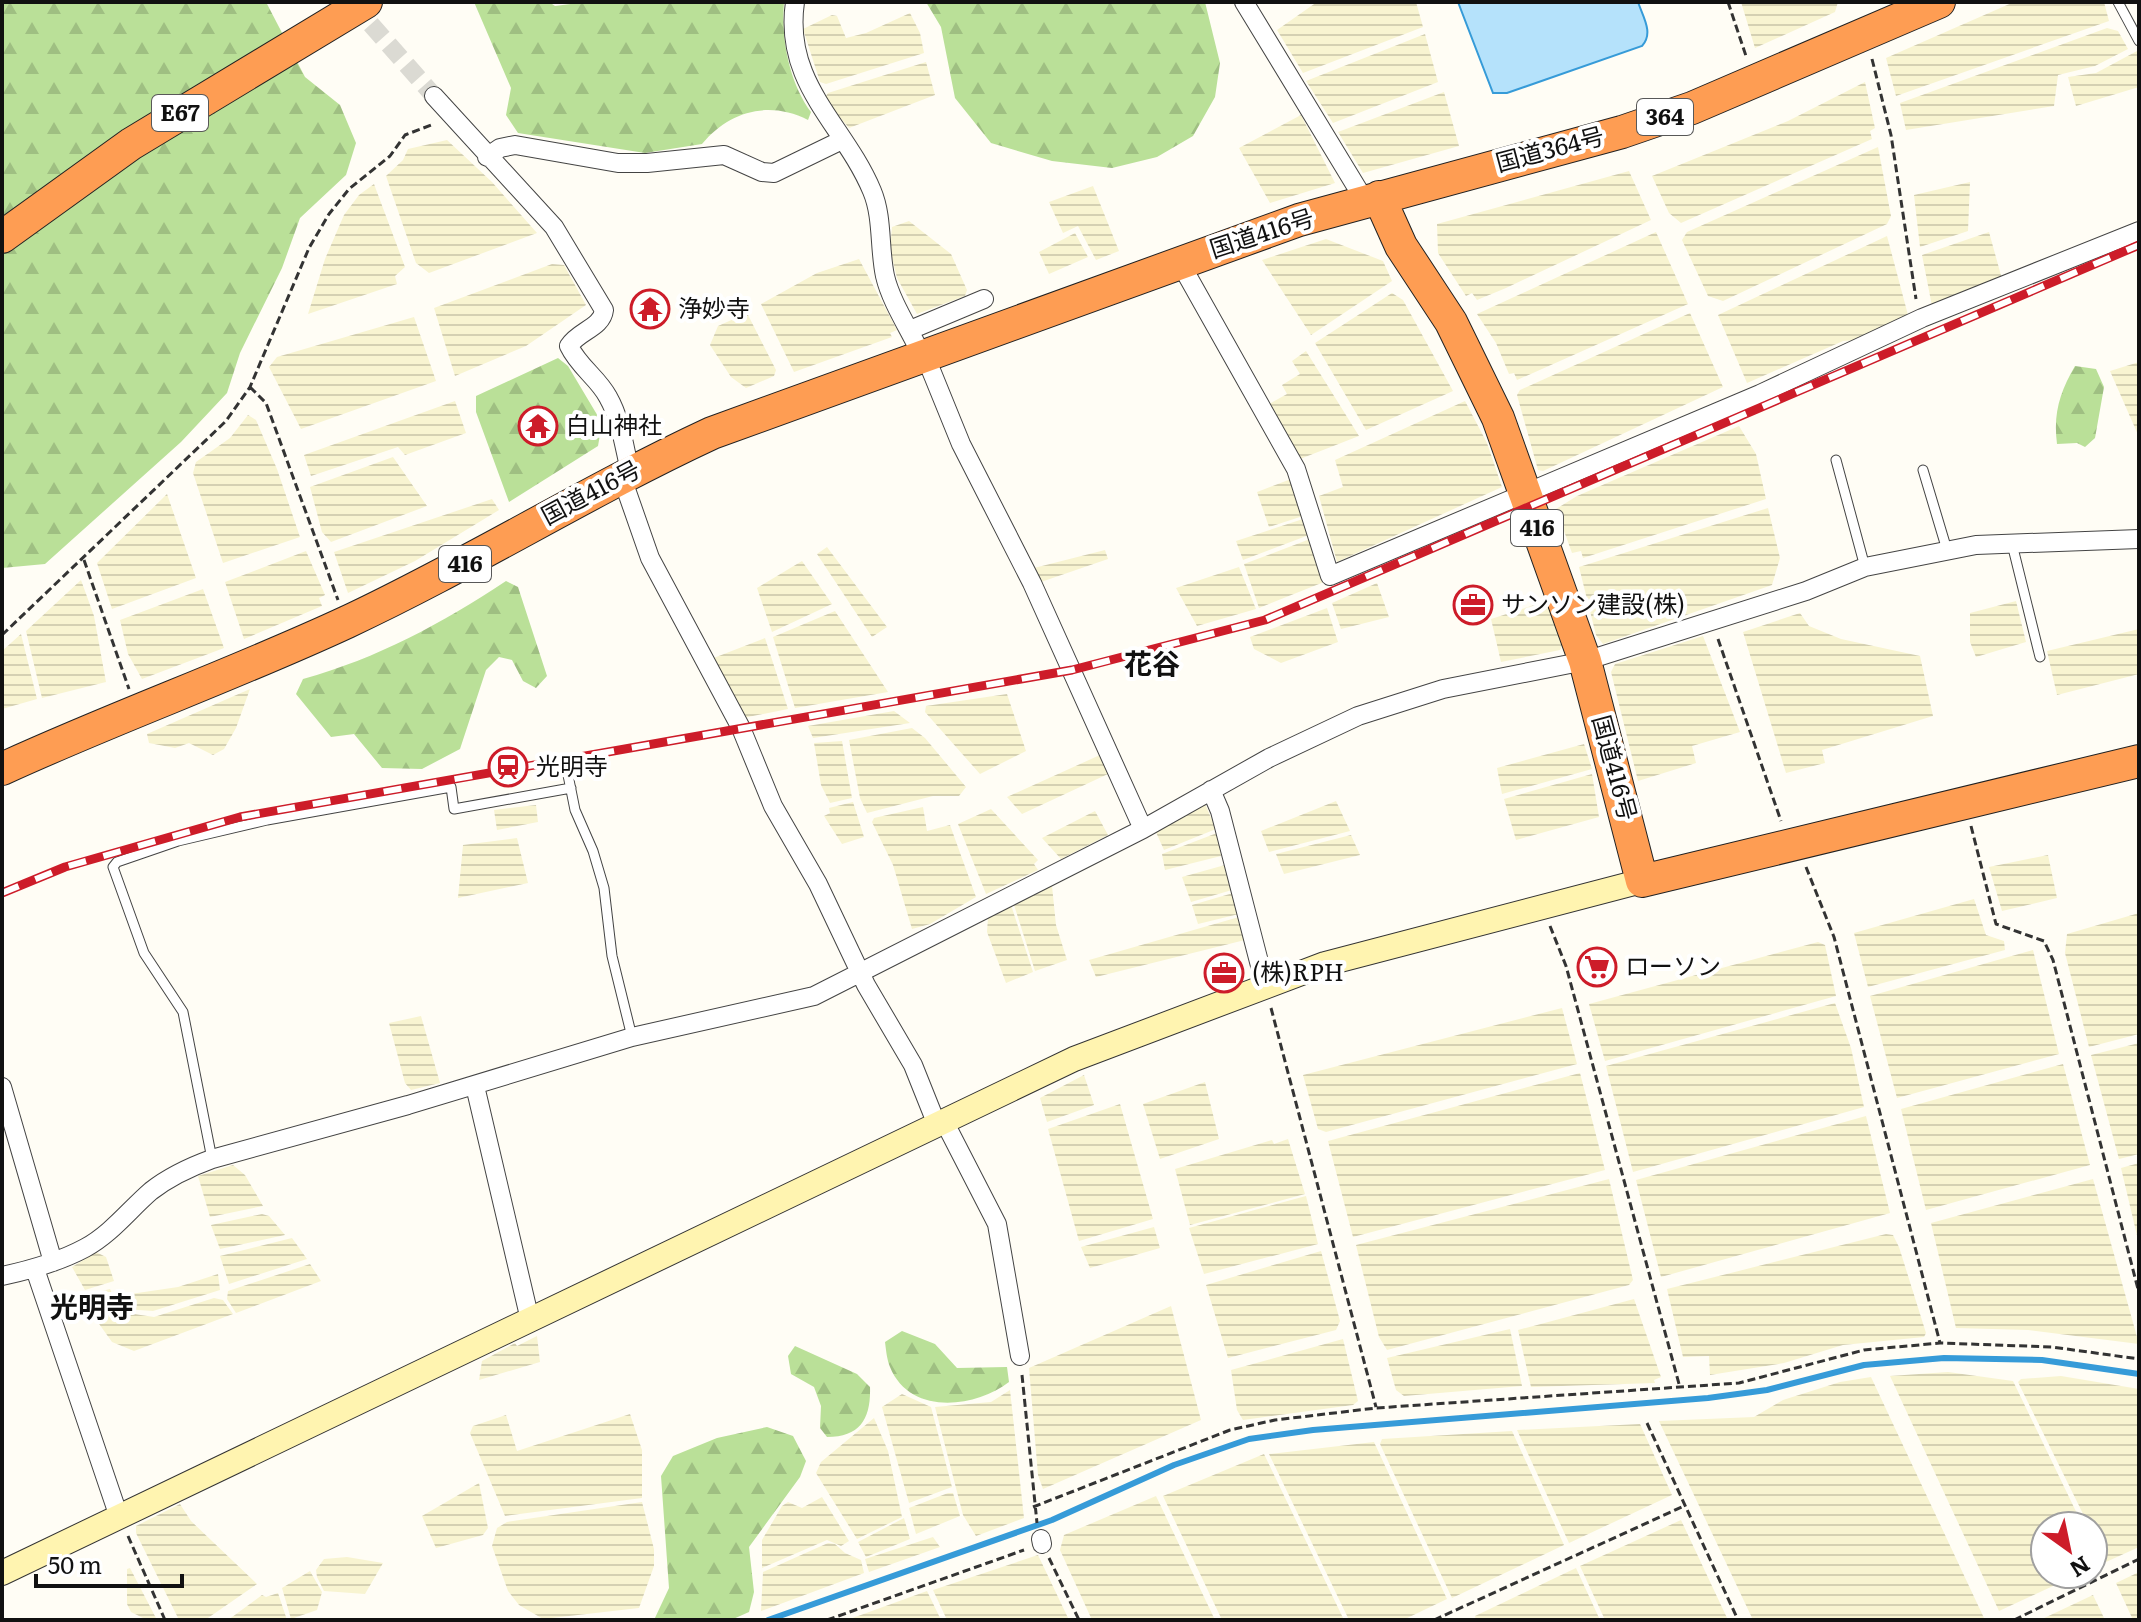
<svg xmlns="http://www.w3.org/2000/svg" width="2141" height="1622" viewBox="0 0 2141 1622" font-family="Literata,'Noto Sans JP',serif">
	<defs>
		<pattern id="farmland-rules" width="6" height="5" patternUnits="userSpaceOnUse" patternTransform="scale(2)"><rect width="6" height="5" fill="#f8f4d1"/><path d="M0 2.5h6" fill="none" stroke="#d4d0b2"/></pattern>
		<pattern id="forest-firs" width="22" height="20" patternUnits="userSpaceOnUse" patternTransform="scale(2)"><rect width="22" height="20" fill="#bae098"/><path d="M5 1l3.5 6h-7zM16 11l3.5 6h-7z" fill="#9fbf82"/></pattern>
	</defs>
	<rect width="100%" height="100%" fill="#fffdf5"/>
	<!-- farmland -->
	<path fill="url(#farmland-rules)" d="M1317,2H1416L1423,27L1303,73L1277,30Z
		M1741,2H1838L1835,12L1755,48Z
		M2014,2H2104L2109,21L1896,96L1886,58Z
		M910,13L920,33L924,53L826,84L820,82L803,29L832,15L837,16L846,38L866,33Z
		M2107,28L2118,31L2128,49L2095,66L2058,75L2054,106L1906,130L1900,103Z
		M1425,34L1438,82L1333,123L1306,81Z
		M2137,51L2139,87L2076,106L2068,77L2096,73Z
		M926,62L935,95L849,128L824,99L828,93Z
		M1865,82L1875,128L1870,131L1872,139L1681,223L1669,213L1652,176L1788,121Z
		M1444,92L1459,146L1363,173L1338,132Z
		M1301,115L1335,183L1270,203L1239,148Z
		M447,140L492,182L537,233L429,273L416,263L386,176L403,160L408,149Z
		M1878,147L1891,216L1887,224L1723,301L1708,296L1682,240L1687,232Z
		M1629,171L1651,220L1506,288L1477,300L1472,293L1466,296L1438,253L1437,224Z
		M1970,182L1968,231L1920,247L1914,195Z
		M374,184L405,267L395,276L397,284L308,314L325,259L344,215L359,195Z
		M1093,186L1119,251L1096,260L1078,226L1063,233L1049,202Z
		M909,221L951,254L967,290L965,296L917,314L897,278L890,249L892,227Z
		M1656,232L1688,304L1517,380L1514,373L1509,374L1496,343L1477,314Z
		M1989,232L2002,279L1932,306L1922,255Z
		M1075,233L1088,257L1049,274L1039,252Z
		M1887,236L1908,315L1858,340L1843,341L1747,383L1718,315Z
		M1326,239L1383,261L1392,281L1311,335L1262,260Z
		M859,259L897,330L890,333L892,337L794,372L761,304L817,273Z
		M552,264L564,265L586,305L526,346L455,376L434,308Z
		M1392,293L1403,300L1453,391L1366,430L1315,343Z
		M747,313L776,370L774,376L746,388L731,377L710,345L718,326Z
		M1690,313L1723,387L1543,471L1538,470L1517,395L1520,390Z
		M414,317L436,381L301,429L269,367L277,357Z
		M1306,351L1359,436L1300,459L1269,404L1287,394L1282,385L1300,374L1292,361Z
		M2139,362V437L2110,371Z
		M455,401L466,433L405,455L398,447L311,476L304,455Z
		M1465,401L1487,443L1502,487L1337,562L1319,496L1343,487L1335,460Z
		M248,415L256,420L277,469L300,537L223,563L193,473L196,462L230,438Z
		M1739,426L1756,454L1766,499L1583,558L1581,551L1572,553L1556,509L1577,496Z
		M393,457L427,506L331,542L322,532L310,487Z
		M1291,479L1303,516L1269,527L1257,492Z
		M167,494L196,578L112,609L97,563Z
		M492,499L499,510L415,561L348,593L334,552Z
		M1768,508L1780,558L1772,585L1603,644L1596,635L1579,567Z
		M1303,519L1309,535L1243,560L1236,541Z
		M1310,539L1324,582L1259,608L1244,564Z
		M827,547L887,627L872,637L817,554Z
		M1105,550L1108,559L1041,582L1034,568Z
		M306,551L325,595L319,598L322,606L244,639L225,582Z
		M802,561L832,604L772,632L757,588Z
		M1239,567L1256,609L1197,626L1176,588Z
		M81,580L94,616L106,682L42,698L26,631Z
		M1377,583L1389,617L1341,629L1332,603Z
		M203,589L224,648L142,679L128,654L120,620Z
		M1550,600L1565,640L1560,650L1501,662L1491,619Z
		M2016,601L2026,642L1976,657L1970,642V613Z
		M1327,608L1338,642L1281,663L1254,649L1250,637Z
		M835,611L888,692L795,708L773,637Z
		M1800,613L1809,626L1841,639L1920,656L1933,716L1822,750L1825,763L1786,773L1743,632Z
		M2139,629V674L2057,695L2047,651Z
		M21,634L37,699L2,709V651Z
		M1703,636L1740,732L1692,746L1696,763L1638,781L1611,672L1615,664Z
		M765,638L788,709L743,718L711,659Z
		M250,689L236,728L224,749L213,755L189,743L175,748L149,743L147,734Z
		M1007,694L1026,751L980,774L925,712L926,706Z
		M894,711L910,723L813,738L808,726Z
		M912,728L925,738L966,787L959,796H933L867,813L860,798L849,740Z
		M842,741L852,798L830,803L821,785L814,743Z
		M1584,744L1592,769L1502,794L1497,768Z
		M1100,755L1108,774L1022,814L1007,797Z
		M1592,774L1599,817L1516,840L1504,799Z
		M1336,801L1350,831L1269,852L1261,831Z
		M853,802L864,837L842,844L824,816L830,813L829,808Z
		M1205,804L1216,829L1164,850L1155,830Z
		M536,805L538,822L497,830L494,810Z
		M923,807L927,831L950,825L976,897L930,924L912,929L893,865L872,822L874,818Z
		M991,809L1038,860L1034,864L1038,870L986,894L958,824Z
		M1095,811L1108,835L1061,859L1042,838Z
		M1217,833L1221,856L1165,870L1162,854Z
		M1351,835L1360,855L1284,874L1276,854Z
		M517,838L528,883L458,898L463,845Z
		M2048,855L2057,898L2002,911L1989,867Z
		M1225,865L1232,890L1191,902L1182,877Z
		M1052,886L1056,925L1067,960L1035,971L1014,905Z
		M1233,893L1239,914L1198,924L1192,905Z
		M1974,899L1986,935L2004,941L2005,950L1868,987L1854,933Z
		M1011,905L1033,972L1006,983L987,932L988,918Z
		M2139,913V1034L2089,1047L2065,953L2067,934Z
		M1239,917L1245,940L1096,977L1089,960Z
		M1818,942L1825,945L1836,996L1605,1061L1589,1004Z
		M2033,950L2059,1054L1897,1098L1870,996Z
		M1835,1003L1851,1048L1864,1107L1633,1172L1606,1066Z
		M1562,1008L1577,1064L1326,1132L1318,1129L1303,1075Z
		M421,1016L440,1083L411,1090L405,1083L389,1023Z
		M2139,1043V1154L2119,1159L2091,1055Z
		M2063,1064L2090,1165L1926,1210L1901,1109Z
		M1580,1073L1605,1170L1353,1237L1328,1141Z
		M1084,1075L1094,1105L1047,1122L1040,1098Z
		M1205,1082L1219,1139L1160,1159L1143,1104Z
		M1120,1104L1153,1219L1079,1241L1048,1129Z
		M1866,1116L1890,1213L1661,1277L1636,1180Z
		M1288,1139L1305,1194L1190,1225L1175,1169L1272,1140L1274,1144Z
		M2139,1163V1244L2121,1168Z
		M233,1165L245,1175L263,1206L210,1217L198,1176Z
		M1609,1179L1633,1280L1629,1285L1387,1350L1379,1337L1356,1245Z
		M2093,1179L2139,1344L2028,1330L1956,1328L1931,1223Z
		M1306,1196L1318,1244L1204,1274L1189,1228Z
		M262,1214L269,1216L285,1235L220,1249L211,1225Z
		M1154,1227L1160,1248L1090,1268L1081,1247Z
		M1886,1234L1893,1235L1899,1247L1926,1333L1924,1337L1843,1345L1784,1363L1710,1375L1709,1356L1683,1357L1667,1289Z
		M292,1238L307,1259L229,1284L220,1256Z
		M1321,1251L1340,1321L1336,1330L1228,1358L1206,1285Z
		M96,1252L106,1257L114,1281L85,1290L72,1267Z
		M310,1264L321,1281L236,1313L227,1299L228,1291Z
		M218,1274L220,1290L153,1311L124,1309L117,1296L178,1287Z
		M110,1289L121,1312L154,1317L214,1298L223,1300L233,1314L134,1351L112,1342L97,1321L89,1294Z
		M1634,1299L1661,1377L1654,1380L1655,1383L1531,1387L1518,1330Z
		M1171,1306L1201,1420L1043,1489L1038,1475L1029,1368Z
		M1510,1329L1522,1386L1404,1396L1396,1390L1387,1358Z
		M537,1336L540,1362L479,1380L482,1361L515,1343L517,1346Z
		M1343,1339L1358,1401L1353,1405L1243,1420L1237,1410L1231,1370Z
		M1948,1372L2013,1381L2083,1526H2045V1574H2079L1999,1611L1890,1376Z
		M2061,1376L2139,1389V1547L2106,1562L2093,1535V1526H2089L2018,1382L2021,1379Z
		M1871,1377L1984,1618L1753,1620L1659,1421L1754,1417L1783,1400L1840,1382Z
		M1010,1390L1024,1518L976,1536L963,1515L935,1407L991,1402Z
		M902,1394L931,1407L952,1487L909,1503L882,1407Z
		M630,1414L642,1450V1498L505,1516L470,1433L473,1426L506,1415L517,1451Z
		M874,1418L888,1451L902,1517L857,1539L816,1473L821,1462Z
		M1640,1424L1672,1495L1569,1543L1517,1430Z
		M1512,1431L1564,1545L1452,1598L1380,1444L1382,1439Z
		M1374,1442L1447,1599L1403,1620H1349L1269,1454Z
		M1264,1454L1344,1620H1222L1163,1496Z
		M479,1483L488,1528L483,1535L436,1548L422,1516Z
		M948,1493H953L960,1516L916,1534L909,1508Z
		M1156,1496L1215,1620H1092L1060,1550L1064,1535Z
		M822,1497L849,1541L841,1546L827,1540L762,1568V1540L782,1506L788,1502L802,1508Z
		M642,1502L654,1549V1566L639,1608L543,1619L519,1605L508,1591L492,1546L497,1528L507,1522Z
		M180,1504L191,1521L257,1584L205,1620H179L136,1533V1526Z
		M904,1518L910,1539L866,1557L858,1542Z
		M1681,1520L1728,1620H1605L1580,1566Z
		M933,1537L940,1547L869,1572L865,1559Z
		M828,1543L835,1544L845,1553L861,1560L864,1573L761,1611L763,1572Z
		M1038,1555L1069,1620H947L933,1590Z
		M347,1557L383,1563L365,1594L324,1591L317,1577L316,1570L324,1559Z
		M130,1568L157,1620H147L131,1612L127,1604V1569Z
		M1576,1568L1600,1620H1476L1475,1616Z
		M310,1571L322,1592L317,1610L291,1619L282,1588Z
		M2139,1572V1620H2133L2116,1583Z
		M927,1591L941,1620H847Z
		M278,1593L287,1620H228L262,1595L266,1597Z
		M2093,1595L2105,1620H2040Z"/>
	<!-- forest -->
	<path fill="url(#forest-firs)" d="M2,2H266L305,77L340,105L356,143L346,175L300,218L282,268L240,353L227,393L181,442L45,564L2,568Z
		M474,2H549L555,6L586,2H784C781,39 789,82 811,112L808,120C769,100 729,111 702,144L645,153L518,133L506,115L511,88Z
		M926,2H1205L1220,63L1215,97L1193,136L1157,157L1112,168L1052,161L991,143L955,98L941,27Z
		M558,358L568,366L602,423L598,446L509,502L476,412V396Z
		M2075,366L2096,369L2104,387L2095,438L2085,447L2077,443L2057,444C2053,413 2060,392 2075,366Z
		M506,581L518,587L547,676L536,688L523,681L512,660L499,657L486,670L460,749L422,769L382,768L354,734L331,737L296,694L303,679C378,658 441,624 506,581Z
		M902,1331L935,1344L957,1368L1007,1367L1009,1382C975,1408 910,1416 890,1367C887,1360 886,1350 885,1342Z
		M795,1346L857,1374L870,1387C871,1418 861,1437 827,1437L820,1428L821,1406L814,1387L791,1374L788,1356Z
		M767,1427L793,1436L806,1461L800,1477L749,1547L754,1592L749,1612L731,1620H654L669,1588L661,1476L673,1456L717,1438Z"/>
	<!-- water -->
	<path fill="#b5e2fb" stroke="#369bd8" stroke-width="2" d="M1458,2H1638C1643,17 1654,33 1642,46L1507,93H1493Z"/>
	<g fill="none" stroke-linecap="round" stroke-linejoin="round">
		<!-- stream -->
		<path stroke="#369bd8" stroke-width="6" d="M768,1620L1052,1520L1174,1465L1249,1439L1313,1430L1708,1398L1767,1390L1864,1365L1944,1358L2042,1360L2139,1374"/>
		<!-- street-tunnel -->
		<path stroke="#dbdad3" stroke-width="18" stroke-dasharray="18 9" stroke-linecap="butt" d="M353,4L434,96"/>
		<defs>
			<path id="lane" d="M2118,2L2139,41
				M1836,460L1865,567
				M1923,470L1947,550
				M2012,544L2040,657
				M568,775L575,810L593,851L604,888L612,956L632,1037
				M212,1159L183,1012L144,953L113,867L117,862L178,841L267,820L451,787L454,809L571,788"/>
			<path id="street" d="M795,2C783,84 844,124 872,191C883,217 879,248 885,276C891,302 910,330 921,354
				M1244,2L1365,201
				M434,96L554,227L604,310C602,328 578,331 569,346C579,367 598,378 608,397C621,420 624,446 630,471
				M487,157L500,148L515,145L618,163H647L724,155L762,172L774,173L842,140
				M1179,261L1296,469L1330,576L1760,394L1922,318L2139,231
				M910,330L984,299
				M924,353L961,444L1032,583L1143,829
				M621,475L650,558L741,728L773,806L818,884L866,985L913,1065L937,1125
				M1211,790L1220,811L1265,985
				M475,1086L530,1320
				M2,1087L53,1262
				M944,1121L997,1224L1020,1356
				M35,1269L119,1517
				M2,1276C30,1270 59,1262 85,1248C111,1234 129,1210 151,1191C169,1177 190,1167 212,1159L408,1105L632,1037L814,996L1143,829L1269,758L1358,716L1443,689L1585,661L1806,591L1865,567L1976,545L2139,539
				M1041,1539L1042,1544"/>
			<path id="secondary" d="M2,1573L1074,1059L1325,964L1642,881"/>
			<path id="highway" d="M1379,197L1401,246L1451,322L1498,418L1585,661L1642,881L2139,761
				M2,237L131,144L366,2
				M2,769C115,717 233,675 347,622C471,564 587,491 712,433L1299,220L1622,132L1692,108L1939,2"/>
		</defs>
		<!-- lane casing -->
		<use href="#lane" stroke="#444" stroke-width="11"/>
		<!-- street casing -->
		<use href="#street" stroke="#444" stroke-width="20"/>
		<!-- secondary casing -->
		<use href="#secondary" stroke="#333" stroke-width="26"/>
		<!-- highway casing -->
		<use href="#highway" stroke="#222" stroke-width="34"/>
		<!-- path -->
		<path stroke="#333" stroke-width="3" stroke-dasharray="8 4" stroke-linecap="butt" d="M1728,2L1746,56
			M1872,59L1891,135L1916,299
			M250,387L266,403L338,600
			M84,560L129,689
			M2,635L226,421L250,387L309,248L329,214L349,189L390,156L405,135L434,124
			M1718,639L1781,821
			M1971,826L1996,924L2044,941L2053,960L2139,1293
			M1806,867L1834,937L1940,1343
			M1550,926L1566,966L1679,1384
			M1271,1008L1376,1407
			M1022,1375L1037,1523
			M1647,1423L1738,1620
			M1033,1507L1230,1430L1275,1420L1376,1408L1739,1383L1864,1350L1940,1343L2052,1347L2139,1359
			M128,1536L165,1620
			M1049,1558L1079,1620
			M827,1620L1024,1550
			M1434,1620L1684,1506
			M2014,1620L2139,1559"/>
		<!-- lane -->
		<use href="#lane" stroke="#fff" stroke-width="9"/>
		<!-- street -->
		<use href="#street" stroke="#fff" stroke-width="18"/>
		<!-- secondary -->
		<use href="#secondary" stroke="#fff4b0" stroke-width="24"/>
		<!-- highway -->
		<use href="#highway" stroke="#fe9d53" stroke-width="32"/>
		<defs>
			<path id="rail" d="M2,893L65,867L240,817L1072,670L1265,620L2139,245"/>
		</defs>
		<!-- rail casing -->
		<use href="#rail" stroke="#cd1c29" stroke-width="9"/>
		<!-- rail -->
		<use href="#rail" stroke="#fff" stroke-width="6" stroke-dasharray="18" stroke-linecap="butt"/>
	</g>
	<!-- icons -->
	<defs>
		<symbol id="temple-ring" viewBox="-11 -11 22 22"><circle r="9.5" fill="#fff" stroke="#cd1c29" stroke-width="1.5"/><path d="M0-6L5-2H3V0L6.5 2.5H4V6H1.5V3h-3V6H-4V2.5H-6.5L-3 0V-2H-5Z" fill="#cd1c29"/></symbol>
		<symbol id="office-ring" viewBox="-11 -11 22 22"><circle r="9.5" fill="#fff" stroke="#cd1c29" stroke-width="1.5"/><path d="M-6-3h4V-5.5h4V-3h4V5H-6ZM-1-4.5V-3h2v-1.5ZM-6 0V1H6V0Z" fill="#cd1c29"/></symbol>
		<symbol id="station-ring" viewBox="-11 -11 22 22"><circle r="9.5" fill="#fff" stroke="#cd1c29" stroke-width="1.5"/><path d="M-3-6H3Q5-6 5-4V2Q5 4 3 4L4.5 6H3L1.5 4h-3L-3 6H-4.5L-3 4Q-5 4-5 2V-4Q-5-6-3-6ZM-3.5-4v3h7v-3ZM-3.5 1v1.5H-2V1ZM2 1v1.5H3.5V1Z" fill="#cd1c29"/></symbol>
		<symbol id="supermarket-ring" viewBox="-11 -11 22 22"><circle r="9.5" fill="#fff" stroke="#cd1c29" stroke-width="1.5"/><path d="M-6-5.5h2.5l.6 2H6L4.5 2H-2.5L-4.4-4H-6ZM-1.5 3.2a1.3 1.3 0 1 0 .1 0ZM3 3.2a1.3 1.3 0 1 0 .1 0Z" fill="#cd1c29"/></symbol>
	</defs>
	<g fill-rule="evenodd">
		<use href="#temple-ring" x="628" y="287" width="44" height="44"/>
		<use href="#temple-ring" x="516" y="404" width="44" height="44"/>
		<use href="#office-ring" x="1451" y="583" width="44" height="44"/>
		<use href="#station-ring" x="486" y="745" width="44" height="44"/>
		<use href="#supermarket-ring" x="1575" y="945" width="44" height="44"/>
		<use href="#office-ring" x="1202" y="951" width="44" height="44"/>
	</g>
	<g text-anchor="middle" stroke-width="8" stroke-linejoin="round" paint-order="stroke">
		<!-- shield labels -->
		<g fill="#fff" stroke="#585858" stroke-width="2">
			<rect x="152" y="95" width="56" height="36" rx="6"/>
			<rect x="1637" y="99" width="56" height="36" rx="6"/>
			<rect x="1511" y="510" width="52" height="36" rx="6"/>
			<rect x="439" y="546" width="52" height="36" rx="6"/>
		</g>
		<g font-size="22" font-weight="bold" fill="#111">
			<text x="180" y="121">E67</text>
			<text x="1665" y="125">364</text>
			<text x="1537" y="536">416</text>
			<text x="465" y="572">416</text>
		</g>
		<!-- street labels -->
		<g font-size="24" fill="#111" stroke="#fff">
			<text transform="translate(1550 150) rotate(-15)" y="8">国道364号</text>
			<text transform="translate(1262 234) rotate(-18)" y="8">国道416号</text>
			<text transform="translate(591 493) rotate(-28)" y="8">国道416号</text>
			<text transform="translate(1614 768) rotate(75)" y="8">国道416号</text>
		</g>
		<!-- poi labels -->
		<g font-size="24" fill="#111" stroke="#fff" text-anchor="start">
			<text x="678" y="317">浄妙寺</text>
			<text x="566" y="434">白山神社</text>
			<text x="1501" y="613">サンソン建設(株)</text>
			<text x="536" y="775">光明寺</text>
			<text x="1625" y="975">ローソン</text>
			<text x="1252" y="981">(株)RPH</text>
		</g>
		<!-- quarter labels -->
		<g font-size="28" font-weight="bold" fill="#111" stroke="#fff">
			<text x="1152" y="674">花谷</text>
			<text x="92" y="1317">光明寺</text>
		</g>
	</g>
	<!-- border -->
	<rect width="2141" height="1622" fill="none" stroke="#111111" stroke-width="8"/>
	<!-- north arrow -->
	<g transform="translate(2069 1550) rotate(147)"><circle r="38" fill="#ffffff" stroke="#a0a0a0" stroke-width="2"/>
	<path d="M0-6L14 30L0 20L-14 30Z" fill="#cd1c29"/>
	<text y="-12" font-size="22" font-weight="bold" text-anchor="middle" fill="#111111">N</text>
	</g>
	<!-- scale -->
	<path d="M36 1574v12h146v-12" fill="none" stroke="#111111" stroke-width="4"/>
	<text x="48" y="1574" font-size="24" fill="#111111" stroke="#ffffff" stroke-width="6" paint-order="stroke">50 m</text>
</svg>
